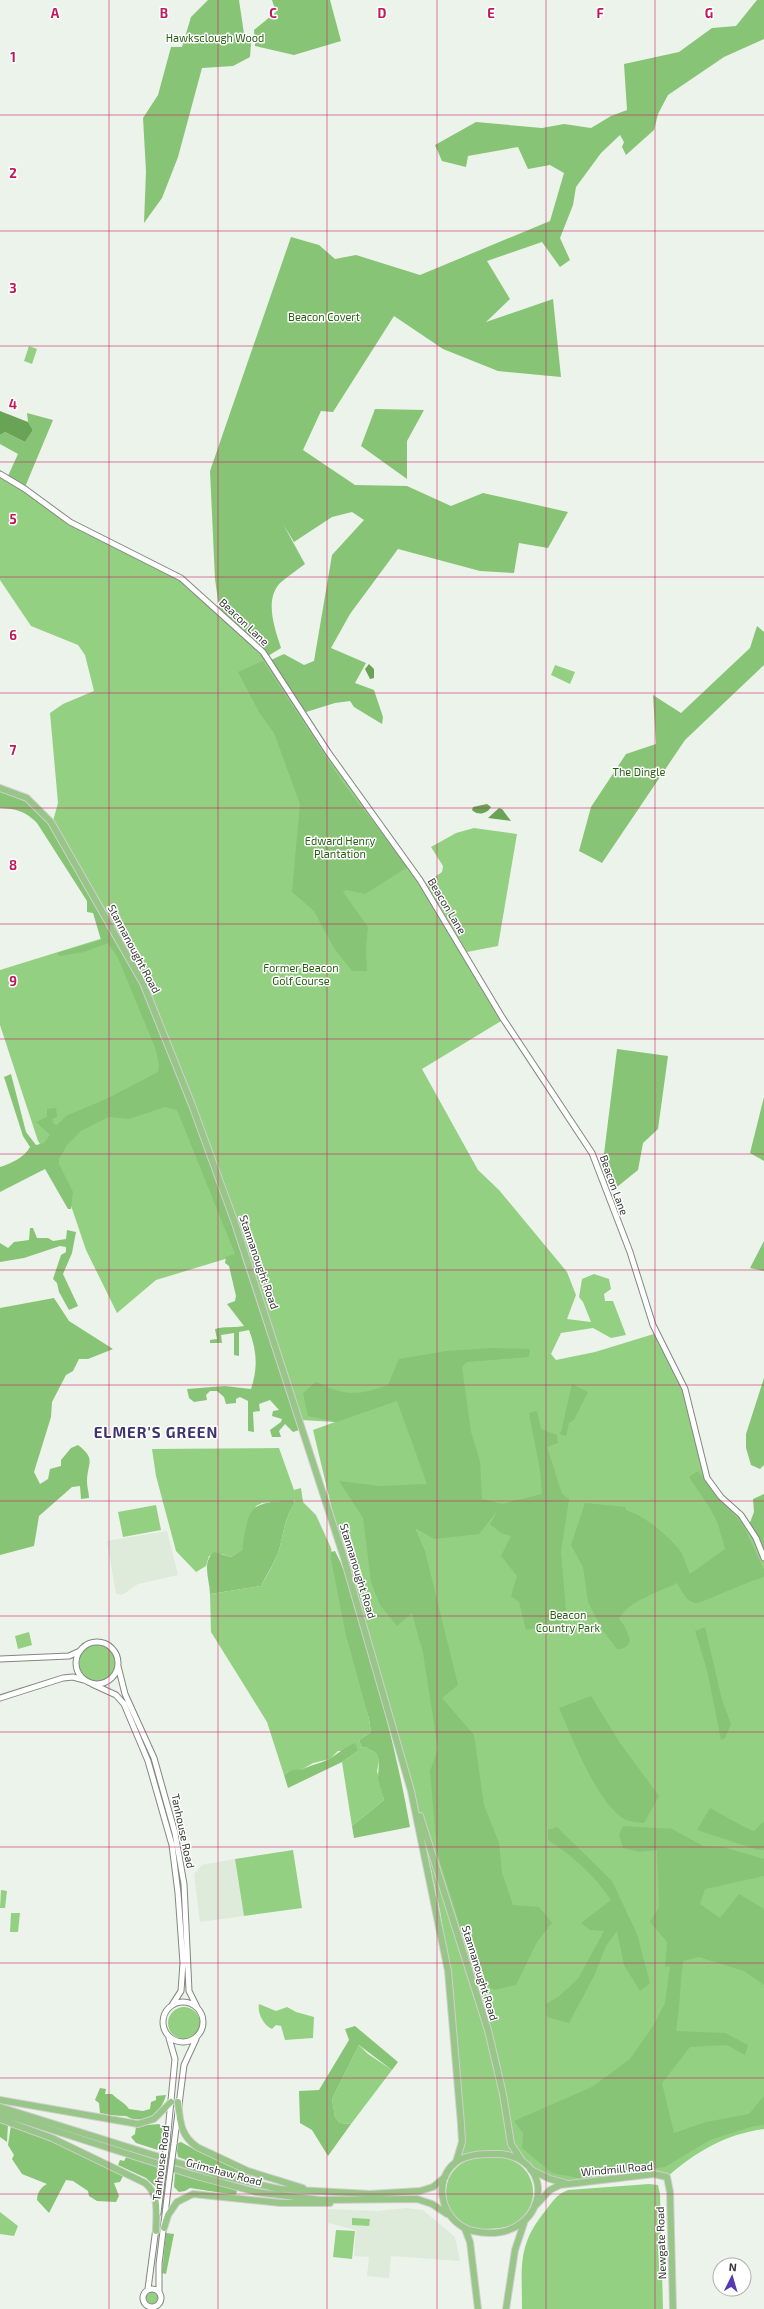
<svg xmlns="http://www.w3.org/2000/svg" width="764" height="2309" viewBox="0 0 764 2309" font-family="'Exo 2',sans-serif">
	<rect width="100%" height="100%" fill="#ecf3ea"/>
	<!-- built -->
	<path fill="#deeada" d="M167,1531L178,1575L138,1584L122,1595L116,1594L107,1541Z
		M235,1859L244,1916L200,1922L194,1874L202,1865Z
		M407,2208L423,2210L455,2237L460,2261L391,2256L389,2278L367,2276L369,2257L354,2256L356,2230L328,2223V2209L377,2211Z"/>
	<!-- green -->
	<path fill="#94d082" d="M29,346L37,349L32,364L24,361Z
		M0,474L70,522L181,578L263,652L460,942L506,1018L422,1069L478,1170L499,1190L567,1272L576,1295L567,1319L591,1322L583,1302L579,1297L582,1279L594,1274L609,1279L611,1289L604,1294L605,1301H613L626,1335L611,1338L593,1328L561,1333L551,1354L556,1360L595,1352L657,1333L685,1389L707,1478L746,1523L764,1558V2129C726,2134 695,2152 667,2177L660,2175L570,2183L530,2169L515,2152L488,2030L434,1857L411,1791L343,1555L313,1430L335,1422L301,1420L245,1253L156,1280L117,1313L86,1250L62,1179L38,1141L0,1025V970L100,939L114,937L140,978L115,926L53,821L58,803L50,713L63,704L94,691L85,655L78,645L31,626L0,580Z
		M555,665L575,672L570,684L551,675Z
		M474,828L517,834L498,946L467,952L426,883L442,872L443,866L431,847L456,833Z
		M279,1448L294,1490L301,1488L303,1502L316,1515L331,1548L339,1597L369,1719L371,1732L359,1740L362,1748L365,1747L376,1753L379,1761L377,1771L384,1800L352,1826L342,1762L358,1751H338L330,1759L313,1763L301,1770L288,1772L284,1775L267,1722L211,1632L210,1594L261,1586C267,1575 275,1562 279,1550C284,1532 284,1519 295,1503L294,1500L262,1503L256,1506L242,1550L231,1557L222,1554L209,1556L206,1566L196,1572L176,1551L156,1476L152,1449Z
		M156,1505L161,1530L123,1537L118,1512Z
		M29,1632L32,1645L18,1649L15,1636Z
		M79 1663a18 18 0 1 1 36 0a18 18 0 1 1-36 0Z
		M424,1836L487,2035L512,2153C496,2148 477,2152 461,2156L465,2139L453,1988L440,1911Z
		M293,1850L302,1908L244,1916L235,1859Z
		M1,1890L7,1891L5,1908H0Z
		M11,1913H20L18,1932H10Z
		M259,2004L276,2011L287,2007L296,2012L314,2017L313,2038L285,2040L281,2026L276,2025L272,2029C264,2026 257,2013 259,2004Z
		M168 2023a16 16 0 1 1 32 0a16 16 0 1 1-32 0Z
		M359,2045L368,2054L392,2070L351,2124L340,2123L335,2117L332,2099Z
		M497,2157C534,2158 547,2203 515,2223C506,2229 490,2229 479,2229C445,2227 433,2179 464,2162C474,2157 486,2158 497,2157Z
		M649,2184L658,2185L660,2194L663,2309H522C522,2266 517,2245 546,2210C553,2201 557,2194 568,2190Z
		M0,2212L18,2226L14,2236L0,2234Z
		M352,2218L370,2219L369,2226L352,2225Z
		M336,2230L355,2231L352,2259L333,2257Z
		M146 2298a6 6 0 1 1 12 0a6 6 0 1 1-12 0Z"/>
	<!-- forest -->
	<path fill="#87c475" d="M208,0H239L244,34L251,43L250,57L233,66L202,68L178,157L162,198L144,223L146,171L143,118L158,95L171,47H182L191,17Z
		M272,0H330L341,41L294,55L255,46L254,30L276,12Z
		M757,0H764V39L724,57L668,95L658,114L654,130L626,155L622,147L624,142L620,135L601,153L576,187L573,205L560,238L570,260L560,267L542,242L487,261L510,299L486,322L553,299L561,377L498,371L443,349L394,316L333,412L321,411L303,450L355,485L407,486L451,506L483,493L568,512L548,548L519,543L514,573L480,571L398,549L350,614L331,648L366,663L355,683L374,690L383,717L382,724L354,707L350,701L335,703L306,712L269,661L284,654L304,665L314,661L332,555L364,520L352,512L332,517L294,542L283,524L305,564C297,570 288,576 280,583C264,600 275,629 281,648L268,656L220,614L215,579L210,471L291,237L319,245L335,259L356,255L420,275L550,221L564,173L550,165L528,169L518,147L468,156L466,167L442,161L435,145L476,122L542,128L564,124L591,128L611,116L627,110L624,64L679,52L712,28L736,26Z
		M375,409L424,410L407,441V479L361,446Z
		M27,413L53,420L25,487L8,476L18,454L0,444V435L5,432L25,442L33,430L28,422Z
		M757,626L764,632V665L685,740L602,863L579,851L591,807L626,754L656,744L653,695L681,713L750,648Z
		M263,661L343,783L408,867L365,894L346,890L343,892L368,927L366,949L367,971H352L334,948L314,911L292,892L300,804L274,733L259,712L238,672Z
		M0,790L25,798L45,816L140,982L213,1169L299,1430L293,1432L285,1424L279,1431L281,1437H272L270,1430L281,1422L282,1419L272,1416L273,1411L279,1410L270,1400L259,1404L260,1411L253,1412L254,1432L248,1431V1401L240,1397L236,1399V1403L226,1404L224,1397L217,1391H210L206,1395L207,1400L194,1402L189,1398L187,1389L225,1386L251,1389C258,1368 257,1351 249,1330L239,1332V1356L234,1355V1333L221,1335L222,1343H210V1340L217,1339L215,1329C226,1326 234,1328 244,1326L227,1304L235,1301L236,1296L229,1266L225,1263L226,1257L235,1254L177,1110L165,1107L129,1119L108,1117L81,1131L67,1145L59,1159V1164L73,1192L71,1209H68L45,1169L0,1192V1167C10,1164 25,1157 30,1147L23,1136L4,1077L11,1074L26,1132L36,1145L44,1143L50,1135L36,1122L47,1117V1109L56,1108L57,1117L52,1119L54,1124L57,1125L66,1116L108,1098L158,1072L159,1065L156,1050L118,958L108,943L84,952L60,956L57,953L101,940L93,913L87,912V901L37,823C25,811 17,809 0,808Z
		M617,1049L668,1056L658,1129L643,1143L638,1170L612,1191L603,1162Z
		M764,1097V1161L750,1153Z
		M30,1228H33L37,1238H48L53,1241L66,1239L67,1230L76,1232L72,1253L63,1274L78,1306L69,1310L59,1292L57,1283L53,1279L61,1255L66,1252V1247L60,1246L24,1258L0,1262V1243L8,1248L14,1242L29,1240Z
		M764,1241V1271L750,1268Z
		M54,1298L69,1321L113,1349L88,1359H79L73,1371L66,1375L52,1402L51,1417L34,1472L40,1484L48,1479L50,1469L61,1466V1460L71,1448L78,1445C97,1460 87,1462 87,1482C87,1487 89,1493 89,1498L81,1499L80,1486L72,1487L39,1516L34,1546L0,1555V1308Z
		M493,1348L530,1349L529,1357L467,1362L462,1367L471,1432L480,1461L482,1499L502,1504L542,1494L540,1470L529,1413L537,1411L541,1429L557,1435L558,1443L547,1447L562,1494L569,1499L561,1552L567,1622L526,1630L519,1602L511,1596L517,1576L501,1556L511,1536L501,1533L490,1524L498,1510L479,1534L434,1539L415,1528L425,1551L458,1685L442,1698L474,1735L484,1805L499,1843L502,1873L513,1905L539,1907L552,1923L537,1942L516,1985L494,1990L476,1977L437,1852L430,1771L438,1749L423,1653L412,1613L397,1626L380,1605L371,1582L363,1518L339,1481L379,1486L427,1484L397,1401L336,1422L308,1416L303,1393L316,1382C346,1396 357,1396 388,1385L399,1359L447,1351Z
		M764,1378V1465L760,1469L751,1465L746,1448V1434Z
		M572,1384L588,1392L574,1420L569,1423L566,1436L561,1435L559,1431L561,1432Z
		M698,1471L743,1525L764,1570V1577C741,1584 720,1595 698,1603C687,1604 682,1591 677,1583C659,1592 628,1601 619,1619L625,1627L630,1640C628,1647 624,1649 617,1649L603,1631L588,1602L583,1567L571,1545L585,1503L625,1507L626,1510C647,1517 664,1533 678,1548C684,1554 686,1567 690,1574L725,1549L718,1524L710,1508L689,1477Z
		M764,1494V1551L749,1525L754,1512L753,1499Z
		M293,1500L295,1503C284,1519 284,1532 279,1550C275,1562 267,1574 261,1586L210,1594C210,1580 201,1563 214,1552L231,1557L242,1550C249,1506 248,1503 293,1500Z
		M335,1551C350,1579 356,1610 365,1640C383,1702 399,1764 410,1827L354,1838L352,1826L384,1800L378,1779L379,1761L376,1753L365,1747L362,1748L359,1740L371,1732L369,1719L346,1635L331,1559V1552Z
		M705,1627L722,1700L731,1724L725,1738L721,1740L707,1670L695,1631Z
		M591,1696L620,1743L659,1796L644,1823C638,1822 631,1822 626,1820C598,1806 572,1737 559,1708Z
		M355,1743L358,1751L342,1762L288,1788L284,1775C290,1770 293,1769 301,1770C310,1765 323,1763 331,1758C339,1753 345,1747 355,1743Z
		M710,1808C718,1812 748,1830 754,1831L764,1821V1850H758L697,1830Z
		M623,1826L672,1829L703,1846L723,1847L764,1859V1876L705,1889L700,1904L720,1918L739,1894L764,1909V1985L744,1971L699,1957L683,1961C680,1984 680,2007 676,2031L725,2033L748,2045L745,2055L727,2045L690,2047L662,2083L674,2133L706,2122L749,2114L764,2096V2125L754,2126L710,2140L665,2167L578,2178L552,2173L522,2148L523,2133L514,2121L592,2087L630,2059L653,2026L665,2003L670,1966L665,1967L667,1942L650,1922L659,1907L657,1850L639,1852L623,1848L619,1835Z
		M557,1827L612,1881L637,1934L650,1983L640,1991L624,1965L617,1931L606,1946L594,1976L569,2023L547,2017L546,2004L558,1997L578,1979L604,1931L590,1930L581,1923L611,1900C594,1875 573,1856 548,1840V1830Z
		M355,2026L398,2062L392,2070L359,2045L332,2099L335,2117L340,2123L351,2124L328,2156L312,2130L300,2123L299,2091L319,2090L349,2040L345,2029Z
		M100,2088L106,2089L105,2094H112C118,2100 124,2102 129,2109L143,2111L150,2109L151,2102L156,2100V2096L166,2095C162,2110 150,2122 134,2119C130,2119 128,2116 125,2116C117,2116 109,2115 100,2113L99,2103L95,2100Z
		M0,2121L8,2124L7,2142L0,2137Z
		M159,2124L165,2129L161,2151L136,2143L131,2137L135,2134L136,2126Z
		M11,2125L36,2134L123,2176L120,2182L114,2183L119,2196L116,2202L97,2201L89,2196L88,2191L73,2181L66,2180L49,2213L37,2200C37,2193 41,2187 47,2184L22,2174L12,2159L14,2155L8,2145Z
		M181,2142C202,2154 229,2164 253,2175L251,2179L208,2168L178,2157L177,2151L178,2143Z
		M127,2156L159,2166L157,2188L146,2178L118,2165L120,2160L124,2161Z
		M175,2172L236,2189L237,2192L235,2195L190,2188L185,2191L179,2192L174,2187Z
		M166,2233L174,2234L166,2274L162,2273Z"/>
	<!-- water -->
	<path fill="#69a456" d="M0,411L28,422L33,430L25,442L5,432L0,435Z
		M369,664L374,669V678L370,679L365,669Z
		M487,804L491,807C487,814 478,816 472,810L473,807Z
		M499,808L502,809L511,821L488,818Z"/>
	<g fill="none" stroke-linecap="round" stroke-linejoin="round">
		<defs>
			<path id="minor" d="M0,474L25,489L70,522L181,578L263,652L328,752L420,880L502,1017L592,1153L630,1252L653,1325L685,1389L707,1478L721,1497L741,1515L756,1538L764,1558
				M76 1663a21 21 0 1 1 42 0a21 21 0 1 1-42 0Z
				M0,1659L69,1656L80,1651
				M118,1666L125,1694L154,1758L175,1833L184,1884L189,1991L197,2007
				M92,1684L116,1695L124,1704L148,1761L172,1845L178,1893L183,1963L181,1991L172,2005
				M0,1698L63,1678L73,1677L84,1680
				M163 2022a20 20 0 1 1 40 0a20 20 0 1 1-40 0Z
				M167,2142L175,2059L169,2038
				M174,2144L184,2065L196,2039
				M158,2213L162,2180
				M143 2298a9 9 0 1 1 18 0a9 9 0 1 1-18 0Z
				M148,2289L156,2228
				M159,2292V2264L169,2181"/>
			<path id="major" d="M0,788L27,798L51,822L143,983L192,1105L235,1223L343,1555L411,1791L448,1971L461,2124L462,2142L456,2162
				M420,1816L488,2030L503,2094L511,2144L522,2161
				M0,2100L138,2124L154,2119L171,2102
				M178,2102C180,2121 180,2135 197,2147L248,2171L303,2188
				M0,2107L214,2174L279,2189L370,2194L420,2191L433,2187L445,2177
				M0,2113L193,2175L256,2192L320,2200L417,2199L432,2204L447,2214
				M0,2119L52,2138L145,2183C160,2195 156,2214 156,2231
				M501,2154C562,2161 544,2247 473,2231C443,2224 430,2182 456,2162C469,2153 486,2154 501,2154Z
				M531,2170L550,2179L565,2183
				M536,2205L550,2190L560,2185L654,2174L667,2177L670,2192L673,2309
				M164,2228L168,2215L177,2202L193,2194L281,2203H330
				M465,2229L470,2242L478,2309
				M506,2309L515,2250L524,2223"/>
		</defs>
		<!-- minor casing -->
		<use href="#minor" stroke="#818880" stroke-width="7"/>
		<!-- major casing -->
		<use href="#major" stroke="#cfcfce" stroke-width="8"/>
		<!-- minor -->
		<use href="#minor" stroke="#fff" stroke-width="5"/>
		<!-- major -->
		<use href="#major" stroke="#98c588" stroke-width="6"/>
		<defs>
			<path id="minor-bridge" d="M162,2180L167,2142
				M169,2181L174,2144"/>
		</defs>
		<!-- minor-bridge casing -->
		<use href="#minor-bridge" stroke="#818880" stroke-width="7" stroke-linecap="butt"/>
		<!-- minor-bridge -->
		<use href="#minor-bridge" stroke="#fff" stroke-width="5"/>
	</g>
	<!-- grid -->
	<path fill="none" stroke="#c2185b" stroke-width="1" stroke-opacity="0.55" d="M109,0V2309M218,0V2309M327,0V2309M437,0V2309M546,0V2309M655,0V2309M0,115H764M0,231H764M0,346H764M0,462H764M0,577H764M0,693H764M0,808H764M0,924H764M0,1039H764M0,1154H764M0,1270H764M0,1385H764M0,1501H764M0,1616H764M0,1732H764M0,1847H764M0,1963H764M0,2078H764M0,2194H764"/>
	<g text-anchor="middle" stroke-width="3" stroke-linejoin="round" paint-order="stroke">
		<!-- park labels -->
		<g font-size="11" fill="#265f0f" stroke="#fff">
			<text x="215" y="42">Hawksclough Wood</text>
			<text x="324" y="321">Beacon Covert</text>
			<text x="639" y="776">The Dingle</text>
			<text x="340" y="845">Edward Henry<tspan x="340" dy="13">Plantation</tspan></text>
			<text x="301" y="972">Former Beacon<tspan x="301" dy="13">Golf Course</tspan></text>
			<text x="568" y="1619">Beacon<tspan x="568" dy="13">Country Park</tspan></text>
		</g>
		<!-- street labels -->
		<g font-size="11" fill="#353734" stroke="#fff">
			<text transform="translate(244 622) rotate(43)" y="4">Beacon Lane</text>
			<text transform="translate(447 906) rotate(59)" y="4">Beacon Lane</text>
			<text transform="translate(134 949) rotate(62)" y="4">Stannanought Road</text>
			<text transform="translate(614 1185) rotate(70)" y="4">Beacon Lane</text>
			<text transform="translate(259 1262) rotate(71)" y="4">Stannanought Road</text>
			<text transform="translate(358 1571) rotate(73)" y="4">Stannanought Road</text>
			<text transform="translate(183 1831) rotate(78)" y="4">Tanhouse Road</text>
			<text transform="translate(480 1973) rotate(73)" y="4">Stannanought Road</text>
			<text transform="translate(161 2163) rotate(-83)" y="4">Tanhouse Road</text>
			<text transform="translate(617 2169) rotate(-5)" y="4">Windmill Road</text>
			<text transform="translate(224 2172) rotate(15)" y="4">Grimshaw Road</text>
			<text transform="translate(661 2243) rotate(-92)" y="4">Newgate Road</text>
		</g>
		<!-- district labels -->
		<g font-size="15" font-weight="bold" letter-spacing="1" fill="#3e3470" stroke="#fff">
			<text x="156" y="1438">ELMER'S GREEN</text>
		</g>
	</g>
	<g font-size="13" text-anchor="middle" font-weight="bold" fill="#c2185b" stroke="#fff" stroke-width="3" stroke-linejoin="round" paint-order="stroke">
		<text x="55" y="18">A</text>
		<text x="164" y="18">B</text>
		<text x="273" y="18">C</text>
		<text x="382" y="18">D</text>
		<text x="491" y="18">E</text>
		<text x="600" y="18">F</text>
		<text x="709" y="18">G</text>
		<text x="13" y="62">1</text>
		<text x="13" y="178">2</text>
		<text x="13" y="293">3</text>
		<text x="13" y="409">4</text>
		<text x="13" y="524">5</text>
		<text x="13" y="640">6</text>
		<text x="13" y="755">7</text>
		<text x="13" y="870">8</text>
		<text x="13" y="986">9</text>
	</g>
	<!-- north arrow -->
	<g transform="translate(732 2277) rotate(5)"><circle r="19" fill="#ffffff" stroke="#aeafae"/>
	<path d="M0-3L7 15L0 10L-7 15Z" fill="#5739b1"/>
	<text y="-6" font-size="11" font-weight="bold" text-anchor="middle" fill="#353734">N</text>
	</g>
</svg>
